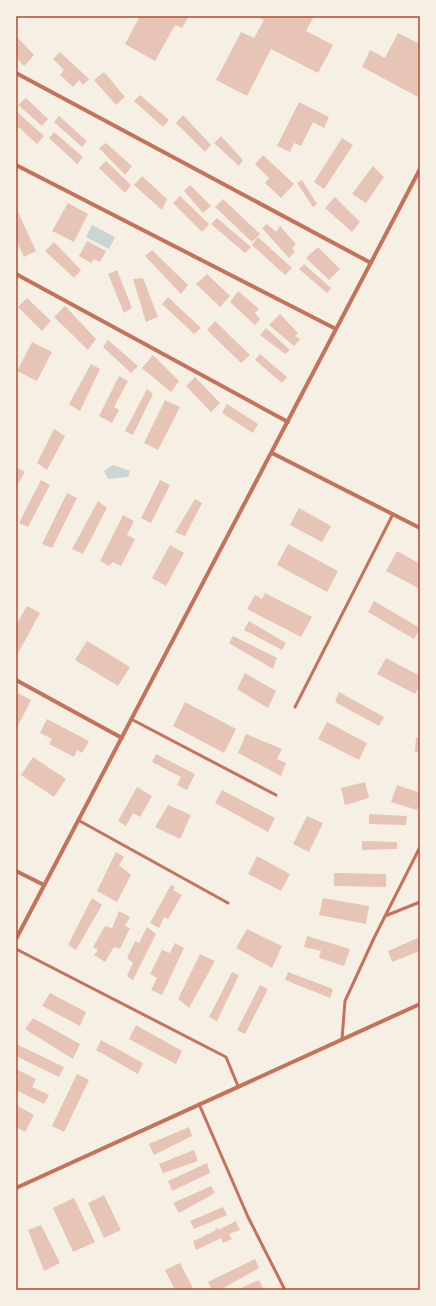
<svg xmlns="http://www.w3.org/2000/svg" width="436" height="1306" viewBox="0 0 436 1306" font-family="'Alegreya Sans',sans-serif">
	<rect width="100%" height="100%" fill="#f6efe4"/>
	<!-- water -->
	<path fill="#c9d6d2" d="M92,225L115,237L109,249L86,237Z
		M113,465L130,471L128,477L108,479L104,471Z"/>
	<!-- building -->
	<path fill="#e6c5b7" d="M140,16H189L182,28L175,25L155,61L125,44Z
		M257,16H314L306,31L333,45L318,73L271,49L247,96L216,80L241,32L254,38L264,20Z
		M398,33L420,44V98L362,67L370,50L385,58Z
		M18,38L34,55L24,66L16,57V40Z
		M60,52L89,79L83,85L79,80L73,87L60,75L64,70L53,59Z
		M104,72L125,97L116,105L94,80Z
		M140,95L169,120L163,127L134,101Z
		M26,98L48,119L42,126L18,105Z
		M299,102L329,117L324,128L313,122L301,146L294,143L290,152L277,146Z
		M17,112L44,136L37,144L16,125Z
		M183,115L211,145L205,152L176,123Z
		M59,116L87,141L82,147L54,122Z
		M54,132L83,157L77,164L49,138Z
		M221,136L243,160L239,166L214,143Z
		M342,138L353,145L324,189L314,182Z
		M106,143L132,166L125,175L99,148Z
		M263,155L294,184L281,198L265,183L269,178L255,164Z
		M106,161L131,185L125,193L99,168Z
		M373,166L384,177L366,203L352,194Z
		M142,176L167,199L162,210L134,185Z
		M302,180L317,204L313,207L297,183Z
		M190,185L211,206L203,213L184,191Z
		M180,196L209,224L202,232L173,203Z
		M335,197L360,222L352,232L325,208Z
		M223,199L260,234L252,242L215,207Z
		M68,203L88,214L74,242L52,231Z
		M18,212L36,251L24,257L16,240V213Z
		M217,218L251,247L245,253L211,224Z
		M267,224L276,232L280,226L296,244L292,248L295,252L289,258L262,228Z
		M258,237L292,268L285,275L252,245Z
		M87,241L106,251L100,262L94,259L91,263L79,256Z
		M54,242L81,270L74,278L45,251Z
		M318,247L340,269L329,280L306,258Z
		M152,250L188,285L181,294L145,256Z
		M304,264L331,288L327,293L299,269Z
		M117,270L132,308L124,313L108,274Z
		M207,274L230,296L220,307L196,284Z
		M143,278L158,317L146,322L133,279Z
		M238,291L259,309L255,313L260,319L255,325L230,302Z
		M168,297L201,328L194,334L162,304Z
		M27,298L51,321L42,331L18,307Z
		M65,306L96,339L88,350L54,317Z
		M280,314L298,333L295,336L300,339L294,346L269,325Z
		M215,321L250,355L241,363L207,330Z
		M266,328L290,350L285,354L260,335Z
		M108,340L138,366L131,373L103,347Z
		M32,342L52,352L37,381L17,371Z
		M260,354L287,377L282,383L255,360Z
		M153,355L179,381L171,392L142,368Z
		M91,364L100,369L80,411L69,404Z
		M119,376L128,381L114,407L119,410L112,423L99,416Z
		M195,377L220,403L211,412L186,386Z
		M147,389L153,394L133,435L125,431Z
		M165,400L180,407L158,450L144,443Z
		M227,404L258,424L253,433L222,413Z
		M54,429L65,436L47,470L37,463Z
		M16,467L25,472L16,487Z
		M41,480L50,485L28,527L19,523Z
		M160,480L170,485L151,523L141,518Z
		M67,493L77,498L52,548L42,544Z
		M195,499L202,503L185,536L175,532Z
		M98,501L107,508L83,554L72,549Z
		M299,508L331,526L322,542L290,525Z
		M123,515L134,521L127,535L135,539L121,566L113,562L109,566L100,561Z
		M288,544L338,571L327,592L277,565Z
		M170,545L184,553L166,586L152,578Z
		M397,551L420,564V589L386,571Z
		M265,593L312,617L301,637L247,609L255,595L262,599Z
		M374,601L420,628L414,639L368,612Z
		M27,606L40,613L16,657V625Z
		M249,621L286,643L282,650L244,630Z
		M233,636L277,658L273,669L229,643Z
		M87,641L130,667L118,686L75,660Z
		M386,658L420,676V685L415,694L377,674Z
		M245,673L276,691L268,708L237,689Z
		M339,692L384,717L379,726L335,702Z
		M18,693L31,700L16,730V696Z
		M185,702L236,729L224,753L173,726Z
		M47,719L89,741L82,753L77,750L74,757L49,744L52,739L40,733Z
		M327,722L367,743L359,760L318,739Z
		M246,734L282,749L277,759L286,763L281,776L238,753Z
		M416,738H420V752H415Z
		M156,754L195,774L187,790L177,785L181,777L152,762Z
		M33,757L66,779L54,797L21,775Z
		M365,782L369,798L345,805L341,788Z
		M397,785L420,793V802L417,810L391,802Z
		M137,787L152,796L140,817L133,813L126,826L118,821Z
		M222,790L275,818L268,832L215,803Z
		M168,805L191,815L180,839L155,827Z
		M369,814L407,816L406,825L369,824Z
		M307,816L323,823L309,852L293,844Z
		M362,841L397,842V849L362,850Z
		M116,852L124,857L119,865L131,875L117,902L97,891Z
		M257,856L290,874L281,891L248,874Z
		M334,873L386,874V887L334,886Z
		M171,885L175,887L173,890L182,895L168,919L164,917L159,928L150,923Z
		M92,898L102,905L76,950L68,945Z
		M323,898L369,906L366,924L319,915Z
		M119,911L130,917L125,926L130,928L120,949L114,947L105,962L94,955L98,950L93,947L105,926L112,928Z
		M147,927L156,934L133,980L127,976L133,963L127,958L135,941L139,943Z
		M247,929L282,946L272,968L236,948Z
		M307,936L350,949L344,966L319,958L321,951L304,947Z
		M420,937V951L392,962L388,951Z
		M175,943L184,948L162,995L151,990L157,978L150,974L162,950L170,953Z
		M200,954L215,961L189,1008L178,999Z
		M232,972L239,975L217,1021L209,1017Z
		M288,972L333,989L330,998L285,980Z
		M260,985L268,989L245,1034L237,1030Z
		M50,993L86,1012L80,1026L42,1006Z
		M33,1018L80,1044L73,1059L25,1029Z
		M136,1025L182,1051L176,1064L129,1039Z
		M101,1040L143,1063L138,1074L96,1050Z
		M16,1044L64,1067L59,1077L16,1056Z
		M16,1069L36,1079L32,1087L49,1095L44,1104L16,1090Z
		M77,1074L89,1080L64,1132L52,1126Z
		M16,1105L34,1115L25,1132L16,1127Z
		M189,1127L192,1136L154,1155L149,1144Z
		M194,1150L198,1161L163,1173L159,1164Z
		M207,1163L210,1173L172,1191L168,1181Z
		M211,1186L215,1193L179,1213L173,1203Z
		M104,1195L121,1230L104,1238L88,1203Z
		M74,1198L95,1242L73,1252L53,1208Z
		M223,1207L227,1215L194,1229L190,1221Z
		M236,1221L240,1230L229,1234L232,1239L223,1243L221,1238L196,1250L193,1241L205,1236L207,1233V1235L216,1230L215,1228H217L218,1230Z
		M41,1225L60,1263L44,1271L28,1230Z
		M255,1259L259,1268L220,1290H212L208,1282Z
		M180,1263L194,1290H175L165,1270Z
		M259,1280L264,1290H237Z"/>
	<g fill="none" stroke-linecap="round" stroke-linejoin="round">
		<!-- service -->
		<path stroke="#c5725c" stroke-width="3" d="M295,707L393,514
			M131,719L276,795
			M78,820L228,903
			M385,916L420,902
			M16,949L226,1057L238,1086
			M342,1039L345,1001L374,938L420,847
			M199,1104L248,1217L285,1290"/>
		<!-- minor -->
		<path stroke="#c5725c" stroke-width="4" d="M16,73L371,263
			M16,165L336,329
			M16,274L288,422
			M272,453L420,528
			M16,680L122,738
			M16,871L44,885
			M16,939L420,169
			M16,1188L420,1004"/>
	</g>
	<!-- border -->
	<rect width="436" height="1306" fill="none" stroke="#f6efe4" stroke-width="34"/>
	<rect x="17" y="17" width="402" height="1272" fill="none" stroke="#b5482f" stroke-width="1.5"/>
</svg>
